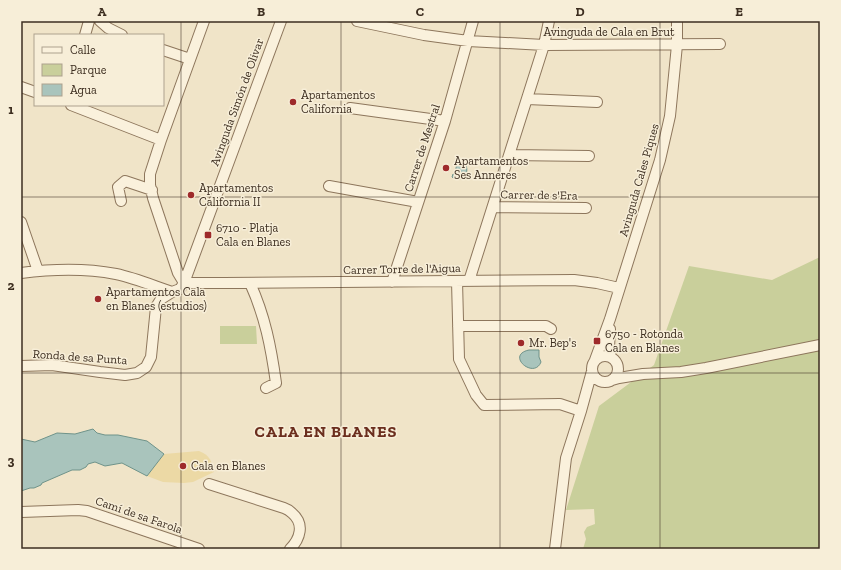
<svg xmlns="http://www.w3.org/2000/svg" width="841" height="570" viewBox="0 0 841 570" font-family="'Zilla Slab',serif">
	<rect width="100%" height="100%" fill="#f0e4c8"/>
	<!-- green -->
	<path fill="#c9cf9b" d="M820,257V549H583L586,539L584,532L587,527L595,524L594,509L566,510L599,406L654,365L689,266L772,280Z
		M220,326H256L257,344H220Z"/>
	<!-- sand -->
	<path fill="#ecd9a5" d="M199,451C210,455 212,462 214,472L193,482L184,483L163,482L147,476L164,454Z"/>
	<!-- water -->
	<path fill="#a9c4bc" stroke="#6f938a" d="M461,163L466,165C469,174 464,180 455,179L452,177L453,174L458,173L459,172L456,169C456,165 458,164 461,163Z
		M529,350H539V357L541,362C534,380 505,355 529,350Z
		M93,429L97,433L105,435H118L147,441L164,454L147,476L122,463L105,466L95,462L88,464L86,467L80,470H72L42,483L41,485L34,488H30L21,491V439L35,442L57,433L75,434Z"/>
	<g fill="none" stroke-linecap="round" stroke-linejoin="round">
		<defs>
			<path id="minor" d="M100,21L108,28L122,35
				M357,21L424,35L468,41L544,45L720,44
				M85,35L89,21
				M163,50L190,59
				M21,87L35,92
				M527,99L597,102
				M71,105L161,140
				M350,108L445,121
				M509,155L589,156
				M329,186L418,202
				M121,201L118,187L125,181L152,190
				M493,207L586,208
				M21,222L38,271
				M21,273C52,269 85,268 116,274C135,278 154,286 172,292
				M457,281L459,359L476,395L484,405L560,404L581,411
				M469,281L544,45L549,21
				M392,282L445,121L473,21
				M184,283H224L574,280L597,283L619,288
				M184,283L178,273L153,198L150,185V174L161,140L204,21
				M250,283C265,316 271,347 276,383L266,388
				M458,326H546L551,329
				M610,329L609,348L611,357
				M592 369a13 13 0 1 1 26 0a13 13 0 1 1-26 0Z
				M595,360L610,319L660,160L670,116L677,45V21
				M21,366L52,365L100,372L125,375L137,373L146,367L151,357L156,307L161,299L172,292L180,289L184,283L281,21
				M612,380L619,378L643,374L681,372L706,368L820,345
				M209,484L284,508C287,509 290,511 292,513C305,524 300,539 290,549
				M21,512L78,510L87,511L199,549
				M555,549L566,458L581,411L592,371"/>
		</defs>
		<!-- minor casing -->
		<use href="#minor" stroke="#8d765c" stroke-width="12"/>
		<!-- minor -->
		<use href="#minor" stroke="#faf1dc" stroke-width="10"/>
	</g>
	<!-- grid -->
	<path fill="none" stroke="#3d2e20" stroke-width="1" stroke-opacity="0.55" d="M181,21V549M341,21V549M500,21V549M660,21V549M21,197H820M21,373H820"/>
	<!-- markers -->
	<g fill="#9e2a2b" stroke="#f7eed8" stroke-width="1.5">
		<circle cx="293" cy="102" r="4"/>
		<circle cx="446" cy="168" r="4"/>
		<circle cx="191" cy="195" r="4"/>
		<rect x="204" y="231" width="8" height="8" rx="2"/>
		<circle cx="98" cy="299" r="4"/>
		<rect x="593" y="337" width="8" height="8" rx="2"/>
		<circle cx="521" cy="343" r="4"/>
		<circle cx="183" cy="466" r="4"/>
	</g>
	<g text-anchor="middle" stroke-width="3" stroke-linejoin="round" paint-order="stroke">
		<!-- street labels -->
		<g font-size="12" fill="#3d2e20" stroke="#f7eed8">
			<text x="609" y="36">Avinguda de Cala en Brut</text>
			<text transform="translate(237 102) rotate(-70)" y="4">Avinguda Simón de Olivar</text>
			<text transform="translate(422 148) rotate(-72)" y="4">Carrer de Mestral</text>
			<text transform="translate(639 180) rotate(-74)" y="4">Avinguda Cales Piques</text>
			<text transform="translate(539 195) rotate(1)" y="4">Carrer de s'Era</text>
			<text transform="translate(402 269) rotate(-1)" y="4">Carrer Torre de l'Aigua</text>
			<text transform="translate(80 357) rotate(4)" y="4">Ronda de sa Punta</text>
			<text transform="translate(139 515) rotate(19)" y="4">Camí de sa Farola</text>
		</g>
		<!-- poi labels -->
		<g font-size="12" fill="#3d2e20" stroke="#f7eed8" text-anchor="start">
			<text x="301" y="99">Apartamentos<tspan x="301" dy="14">California</tspan></text>
			<text x="454" y="165">Apartamentos<tspan x="454" dy="14">Ses Anneres</tspan></text>
			<text x="199" y="192">Apartamentos<tspan x="199" dy="14">California II</tspan></text>
			<text x="216" y="232">6710 - Platja<tspan x="216" dy="14">Cala en Blanes</tspan></text>
			<text x="106" y="296">Apartamentos Cala<tspan x="106" dy="14">en Blanes (estudios)</tspan></text>
			<text x="605" y="338">6750 - Rotonda<tspan x="605" dy="14">Cala en Blanes</tspan></text>
			<text x="529" y="347">Mr. Bep's</text>
			<text x="191" y="470">Cala en Blanes</text>
		</g>
		<!-- district labels -->
		<g font-size="16" font-weight="bold" letter-spacing="1" fill="#6b2e1e" stroke="#f7eed8">
			<text x="326" y="437">CALA EN BLANES</text>
		</g>
	</g>
	<!-- border -->
	<rect width="841" height="570" fill="none" stroke="#f7eed8" stroke-width="44"/>
	<!-- legend -->
	<rect x="34" y="34" width="130" height="72" fill="#f7eed8" stroke="#ada18e"/>
	<rect x="42" y="47" width="20" height="6" fill="#faf1dc" stroke="#ada18e"/>
	<text x="70" y="54" font-size="12" fill="#3d2e20">Calle</text>
	<rect x="42" y="64" width="20" height="12" fill="#c9cf9b" stroke="#ada18e"/>
	<text x="70" y="74" font-size="12" fill="#3d2e20">Parque</text>
	<rect x="42" y="84" width="20" height="12" fill="#a9c4bc" stroke="#ada18e"/>
	<text x="70" y="94" font-size="12" fill="#3d2e20">Agua</text>
	<rect x="22" y="22" width="797" height="526" fill="none" stroke="#3d2e20" stroke-width="1.5"/>
	<g font-size="13" text-anchor="middle" font-weight="bold" fill="#3d2e20">
		<text x="102" y="16">A</text>
		<text x="261" y="16">B</text>
		<text x="420" y="16">C</text>
		<text x="580" y="16">D</text>
		<text x="739" y="16">E</text>
		<text x="11" y="114">1</text>
		<text x="11" y="290">2</text>
		<text x="11" y="465">3</text>
	</g>
</svg>
